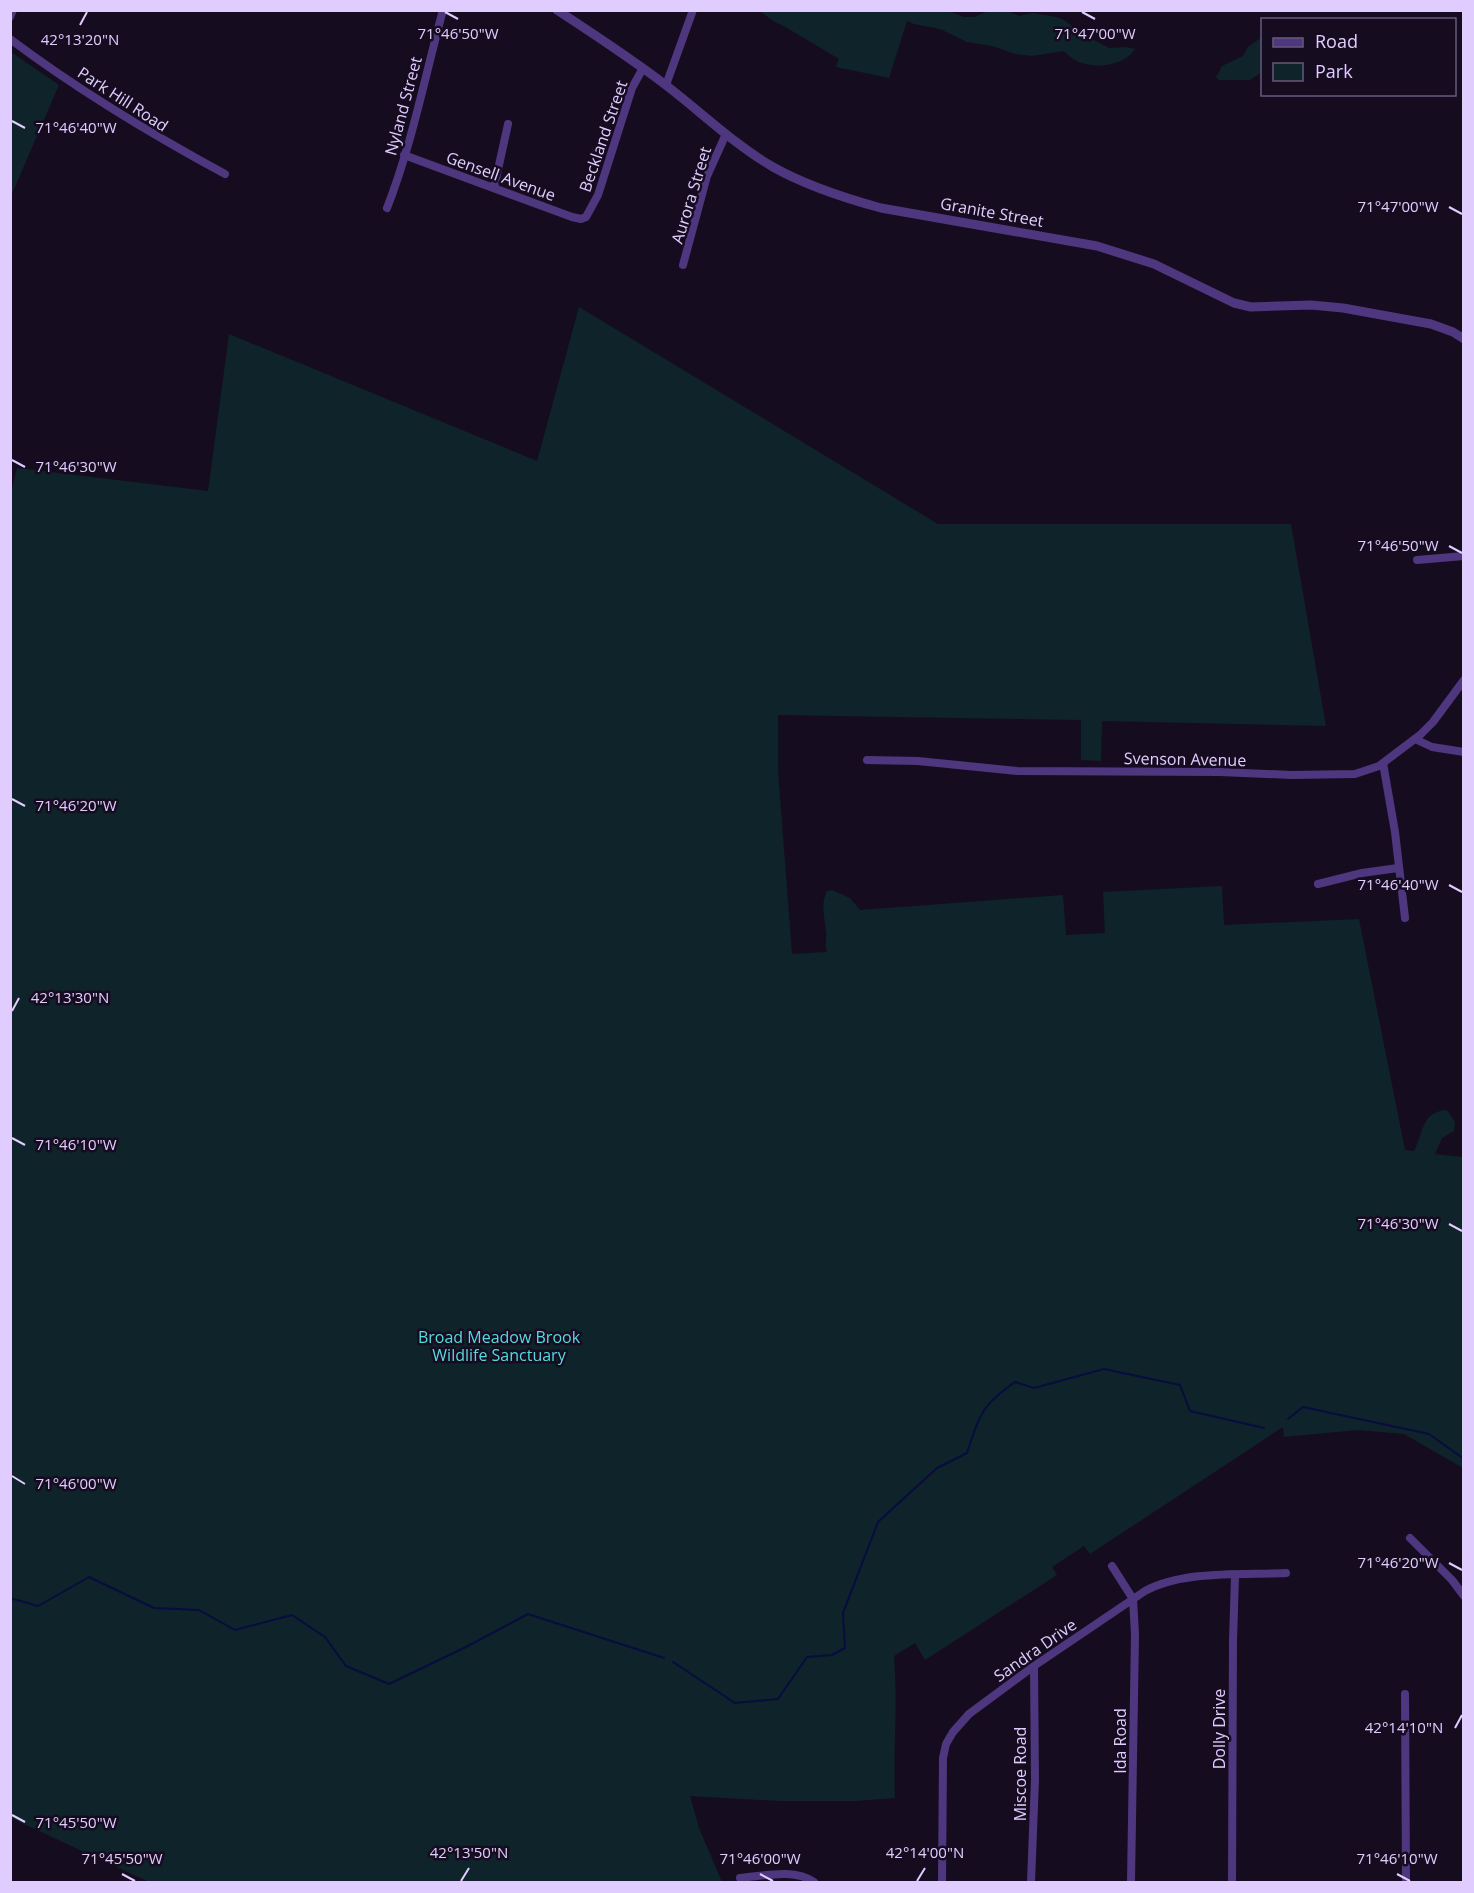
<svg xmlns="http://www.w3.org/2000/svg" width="1474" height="1893" viewBox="0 0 1474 1893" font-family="'Open Sans',sans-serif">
	<rect width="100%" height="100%" fill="#160c20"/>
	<!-- green -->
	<path fill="#0f232a" d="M946,10L964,17H974L991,10L1008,11L1019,16L1033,13L1056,17L1064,20L1081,33L1109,48L1125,47L1135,49C1124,66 1096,69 1079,62C1073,60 1069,55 1063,51L1032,56L1015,54L992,46L967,42L940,29L914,24L907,21L889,78L836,67L839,59L782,25C772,22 768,16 759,11Z
		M1259,39L1262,40V72L1250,80H1219L1216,77L1222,66L1243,56L1248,47Z
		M11,52L59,85L11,196Z
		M579,307L938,524H1291L1326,726L1102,721L1101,761L1081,760V720L778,715V771L792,954L827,952C824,945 827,939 826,932C825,918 820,905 827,891L832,890L850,898L860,910L1063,895L1066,935L1105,933L1103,892L1222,886L1224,925L1359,919L1405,1150L1414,1151C1424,1132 1421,1112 1447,1110L1455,1122L1454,1131L1442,1138L1435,1154L1463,1157V1468L1404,1434L1358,1430L1284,1437L1283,1427L1090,1554L1084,1546L1052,1567L1057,1575L925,1660L915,1643L894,1656C898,1703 893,1751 895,1798L856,1801H779L690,1796L699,1828L722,1882H149L11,1818V492L17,468L208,491L229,334L537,461Z"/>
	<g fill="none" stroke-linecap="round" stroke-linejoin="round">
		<!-- stream -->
		<path stroke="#080c3e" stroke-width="2" d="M1288,1419L1303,1407L1429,1434L1464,1459
			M10,1598L38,1606L89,1577L154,1608L199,1610L235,1630L292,1615L325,1637L346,1666L389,1684L466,1647L528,1614L664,1658
			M673,1662L735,1703L778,1699L807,1657L832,1655L845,1648L843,1613L878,1522L937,1468L967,1453C980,1414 981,1406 1015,1382L1034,1388L1104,1369L1180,1385L1190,1411L1264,1428"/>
		<!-- minor -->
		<path stroke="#4f3780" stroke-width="8" d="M10,17L13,10
			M10,39C78,90 151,134 225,174
			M666,85L693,10
			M404,155L572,217L581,219L586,217L598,195L632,88L643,68
			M494,188L508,124
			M387,208C412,144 425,76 443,10
			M683,265L707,176L726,134
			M1417,560L1464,556
			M1415,739L1432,747L1464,752
			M867,760L918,761L1017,771L1220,772L1292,775L1355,774L1379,766L1420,735L1433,722L1464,680
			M1383,763L1395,832L1405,918
			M1318,884L1362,873L1398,868
			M1410,1538L1452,1580L1464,1596
			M1112,1566L1133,1599L1135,1634L1131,1882
			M1405,1694L1406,1882
			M740,1878C764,1876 794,1868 814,1882
			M942,1882L943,1758L946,1744L953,1732L969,1714L1034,1666L1145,1591C1184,1570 1242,1575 1286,1573
			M1031,1882L1035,1780L1034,1666
			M1232,1882L1233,1640L1235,1576"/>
		<!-- tertiary -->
		<path stroke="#4f3780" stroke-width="9" d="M557,10C595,35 632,59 667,86C702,113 735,145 773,167C807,186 844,198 881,208L1097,246L1154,264L1234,303L1251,307L1311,305L1343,308L1431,324L1453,332L1464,339"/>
	</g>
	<!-- ticks -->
	<path fill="none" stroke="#e1ccff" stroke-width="2" d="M445,12L458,19M1082,12L1095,19M80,25L87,12M12,121L25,128M1449,207L1462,214M12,460L25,467M1449,546L1462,553M12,799L25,806M1449,885L1462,892M12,1011L19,998M12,1138L25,1145M1449,1224L1462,1231M12,1476L25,1484M1449,1563L1462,1570M1455,1728L1462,1715M12,1815L25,1822M122,1874L135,1881M760,1874L773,1881M1397,1874L1410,1881M461,1881L469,1868M917,1881L925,1868"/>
	<g text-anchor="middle" stroke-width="5" stroke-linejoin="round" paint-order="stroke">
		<!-- street labels -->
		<g font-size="16" fill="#e1ccff" stroke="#160c20">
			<text transform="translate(123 99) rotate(33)" y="6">Park Hill Road</text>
			<text transform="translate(403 106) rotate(-75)" y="6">Nyland Street</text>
			<text transform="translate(603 136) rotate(-71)" y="6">Beckland Street</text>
			<text transform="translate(501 176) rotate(20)" y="6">Gensell Avenue</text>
			<text transform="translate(691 195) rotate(-73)" y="6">Aurora Street</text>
			<text transform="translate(992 212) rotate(10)" y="6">Granite Street</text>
			<text transform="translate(1185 759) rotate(1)" y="6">Svenson Avenue</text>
			<text transform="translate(1035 1650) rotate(-35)" y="6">Sandra Drive</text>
			<text transform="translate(1219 1729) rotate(-90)" y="6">Dolly Drive</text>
			<text transform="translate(1120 1741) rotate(-90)" y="6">Ida Road</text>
			<text transform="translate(1020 1774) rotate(-90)" y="6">Miscoe Road</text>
		</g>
		<!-- park labels -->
		<g font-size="16" fill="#56dae1" stroke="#160c20">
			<text x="499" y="1343">Broad Meadow Brook<tspan x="499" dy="18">Wildlife Sanctuary</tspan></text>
		</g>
	</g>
	<g font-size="15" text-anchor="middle" fill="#e1ccff" stroke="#160c20" stroke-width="5" stroke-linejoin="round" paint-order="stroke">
		<text x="1095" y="39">71°47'00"W</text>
		<text x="458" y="39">71°46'50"W</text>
		<text x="80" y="45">42°13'20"N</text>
		<text x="76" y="133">71°46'40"W</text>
		<text x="1398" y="212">71°47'00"W</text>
		<text x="76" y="472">71°46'30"W</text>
		<text x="1398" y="551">71°46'50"W</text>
		<text x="76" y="811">71°46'20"W</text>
		<text x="1398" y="890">71°46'40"W</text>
		<text x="70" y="1003">42°13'30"N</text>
		<text x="76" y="1150">71°46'10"W</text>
		<text x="1398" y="1229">71°46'30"W</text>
		<text x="76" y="1489">71°46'00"W</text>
		<text x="1398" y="1568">71°46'20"W</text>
		<text x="1404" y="1733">42°14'10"N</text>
		<text x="76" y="1828">71°45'50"W</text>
		<text x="469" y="1858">42°13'50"N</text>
		<text x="925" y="1858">42°14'00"N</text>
		<text x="122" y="1864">71°45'50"W</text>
		<text x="760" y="1864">71°46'00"W</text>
		<text x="1397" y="1864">71°46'10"W</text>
	</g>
	<!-- border -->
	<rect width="1474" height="1893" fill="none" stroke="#e1ccff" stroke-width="24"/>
	<!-- legend -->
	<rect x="1261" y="18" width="195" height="78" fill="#160c20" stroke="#675979" stroke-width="1.5"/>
	<rect x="1273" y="38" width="30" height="9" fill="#4f3780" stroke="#675979" stroke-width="1.5"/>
	<text x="1315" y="48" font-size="18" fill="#e1ccff">Road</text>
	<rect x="1273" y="63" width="30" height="18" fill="#0f232a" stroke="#675979" stroke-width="1.5"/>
	<text x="1315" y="78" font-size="18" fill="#e1ccff">Park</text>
</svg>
